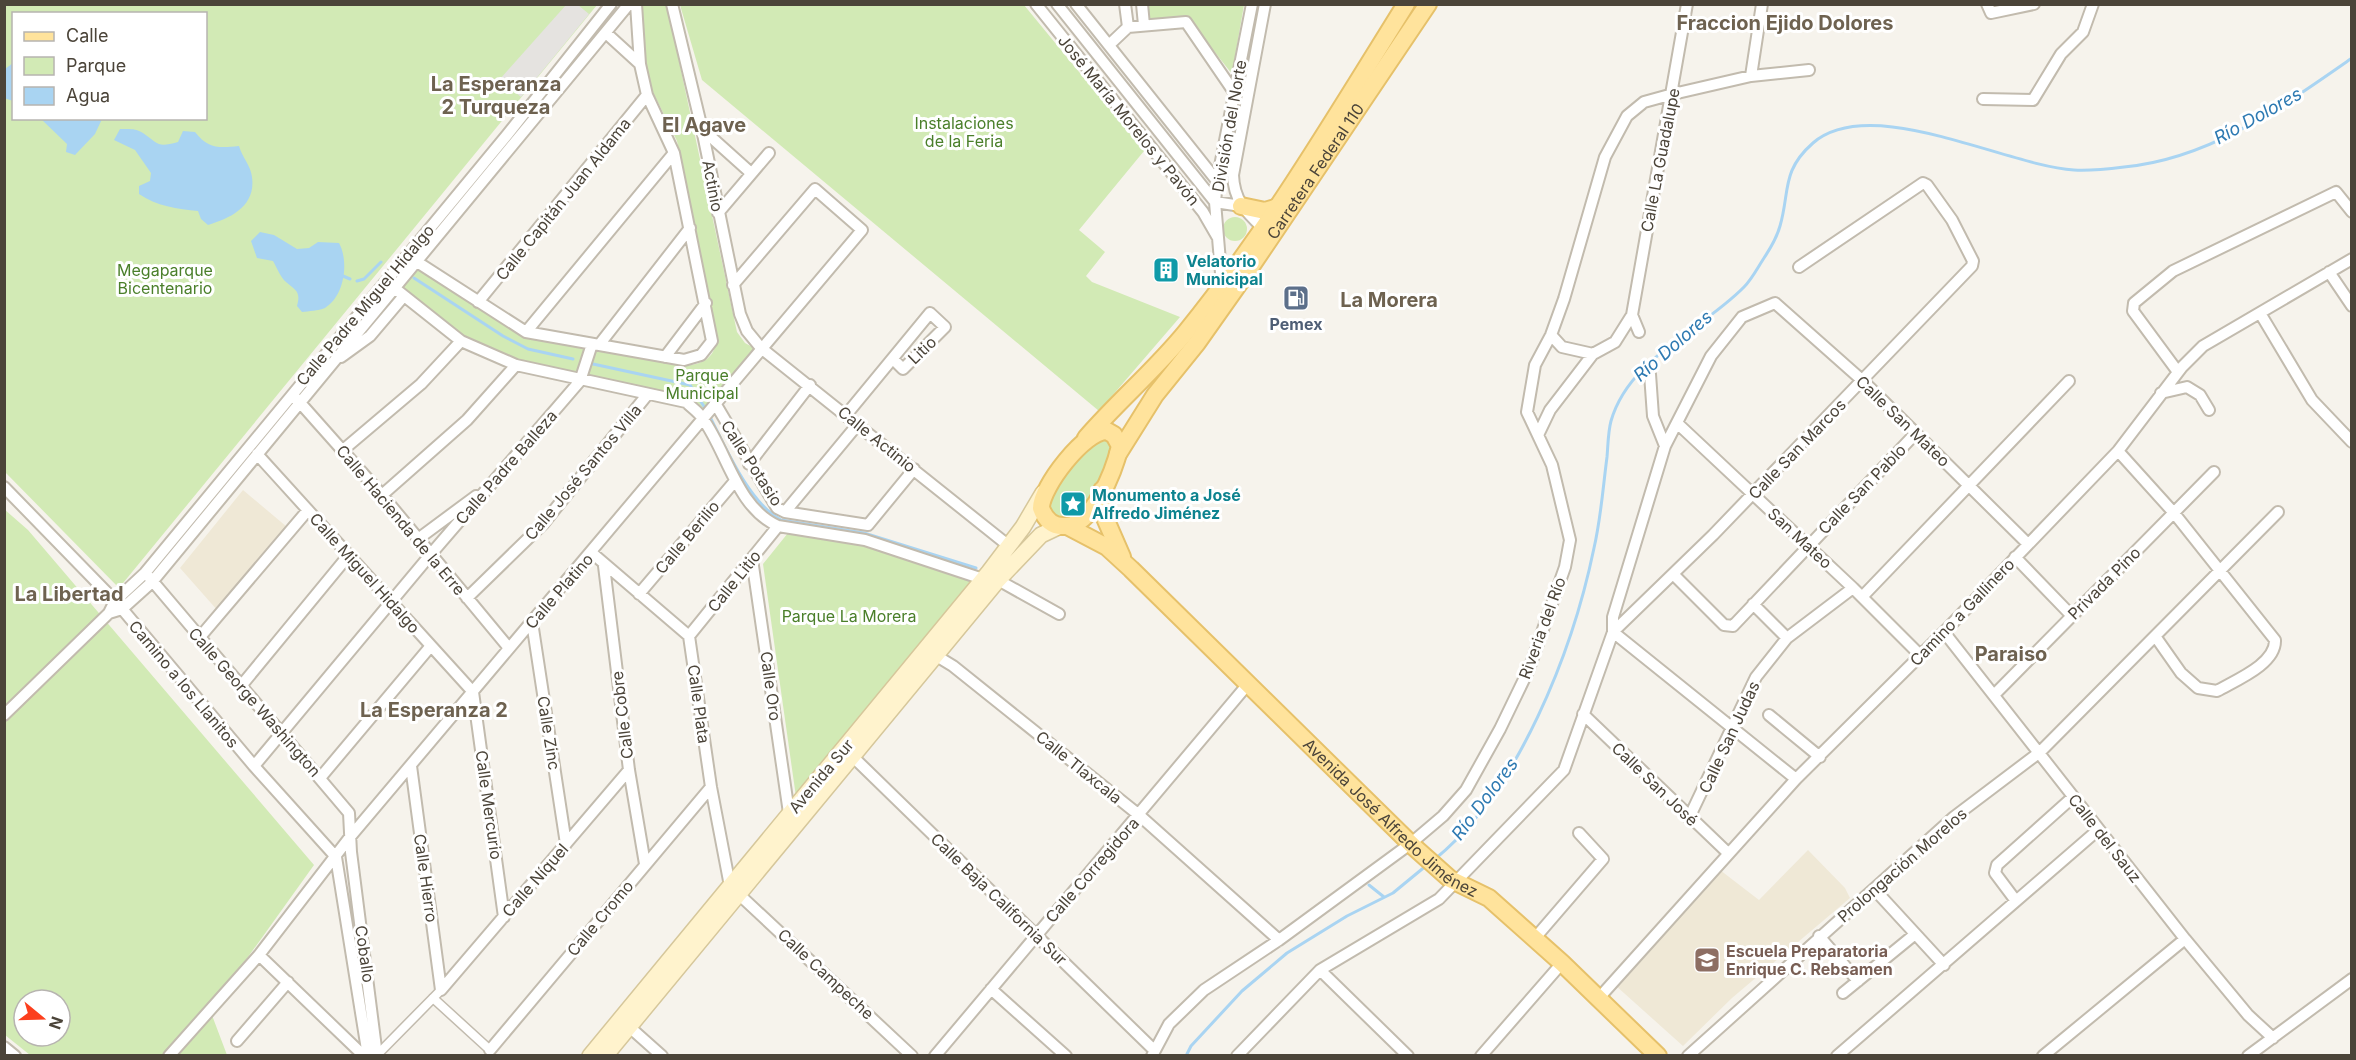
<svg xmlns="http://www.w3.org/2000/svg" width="2356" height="1060" viewBox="0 0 2356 1060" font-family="Inter,sans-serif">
	<rect width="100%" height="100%" fill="#f6f3ec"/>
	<!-- education -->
	<path fill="#efe8d6" d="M243,490L287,527L218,611L180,568Z
		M1808,850L1845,888L1850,898L1732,998L1683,1046L1615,985L1720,870L1759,900Z"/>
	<!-- green -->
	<path fill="#d2eab5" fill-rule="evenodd" d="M4,5H597L119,588L5,472ZM14,14H206V118H14Z
		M641,5H667L737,332L745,343L756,349L702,412L688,398L518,361L462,336L400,287L416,268L523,336L684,366C705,364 716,357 717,335L677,141L645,76Z
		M680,5H1024L1144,151L1079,230L1105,252L1086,276L1092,282L1180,317L1099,411L702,80Z
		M1145,5H1244L1232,74L1188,18L1147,20Z
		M1223 229a12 12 0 1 1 24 0a12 12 0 1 1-24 0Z
		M1103,438L1115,439L1090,510L1066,523L1052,514C1045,485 1081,454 1103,438Z
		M4,509L28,530L314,865L210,1010L227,1055H30L5,1035ZM24,1000H60V1036H24Z
		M792,528L865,540L983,579L797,804L763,564Z"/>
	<!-- parking -->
	<path fill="#e5e3e0" d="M566,5H578L589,14L521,97L500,79Z"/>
	<!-- water -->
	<path fill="#a9d4f2" d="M13,63V101L4,98L5,69Z
		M41,119H102L95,134L75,155L66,152L67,144Z
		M120,129C128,129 136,128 143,133C159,144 157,148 178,142L183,131L195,132C208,149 219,148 239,146C242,157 251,166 252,177C256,206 231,218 208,225L201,219L198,211C178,209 156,206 139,194V186L150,181L151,173L135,150L114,140Z
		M260,232L274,235L297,249L309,248L318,242L339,243C349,261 345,296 325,308C318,311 309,311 302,312L297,306C301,291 296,291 286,282C281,278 277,268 273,261L257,258L251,241Z"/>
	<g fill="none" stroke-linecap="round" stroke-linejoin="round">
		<!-- stream -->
		<path stroke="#a9d4f2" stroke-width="3" d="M343,276L350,279
			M414,278L503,336L528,349L573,359
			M357,281L364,279L381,262
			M593,364L690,385L707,411
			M710,417C726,448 749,503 781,520L864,533L976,568
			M1435,859C1518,792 1573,650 1594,548C1601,518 1603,487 1607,457C1608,446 1608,432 1611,421C1629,358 1701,331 1744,287C1752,279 1758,267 1764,258C1770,249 1777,237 1780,226C1790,192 1781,171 1813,143C1871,93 2007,166 2074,170C2090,171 2108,169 2124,167C2210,159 2283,106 2352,58
			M1369,885L1384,897
			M1186,1056L1191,1046L1242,991L1287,953L1347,916L1393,893L1427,865"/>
		<defs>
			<path id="pedestrian" d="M433,998L490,1050
				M377,1055L441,990"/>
			<path id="minor" d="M672,4L702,129L740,314L747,331L761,348L1009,546
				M1036,4L1203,212L1218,238
				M1057,4L1215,202L1241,206
				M1076,4L1217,181
				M1125,4L1128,27
				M1142,4L1144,25
				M1987,4L1991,13L2034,4
				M1128,27L1186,22L1236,95
				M606,33L640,64
				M1109,45L1128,27
				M1751,76L1762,4
				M1983,99L2033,100L2061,54L2083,32L2093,4
				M702,129L751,173
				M718,213L769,153
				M1263,228C1245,211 1234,200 1233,175L1265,4
				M411,258L526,332L684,360L701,355L712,341L674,153L647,95L640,64L636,4
				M2329,272L2352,306
				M1222,285L1215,202L1217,181L1252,4
				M393,287L461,341L516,365L686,402C691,407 699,412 703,419C727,452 737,508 778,526L865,540L983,579
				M478,302L647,95
				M2260,313L2312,400L2352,442
				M1632,315L1639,332
				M526,332L674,153
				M1551,335L1562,347L1593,354L1615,342L1632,315L1687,4
				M599,345L690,228
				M341,357L370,336L403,297
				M665,357L706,303
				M2178,372L2133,311L2134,303L2173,271L2336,192L2352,212
				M1650,374L1653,416L1665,446
				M2161,393L2187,387L2200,395L2209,410
				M295,397L382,495L509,648
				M715,403L777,508L785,512L868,525L914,469
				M846,415L930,313L945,327L903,369L893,359
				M1677,423L1853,588L1920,655
				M1538,435L1550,410L1593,354
				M343,450L421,384L461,341
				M2118,451L2174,513L2275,640C2276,664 2236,680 2217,691L2198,688L2181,673L2155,636
				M257,454L473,692L504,917
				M749,464L810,385
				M4,487L118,604L254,766L336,857L368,1056
				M382,495L467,420L516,365
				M785,512L858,424
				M418,539L476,496
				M592,553L689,636L711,787L730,886L912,1056
				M2015,557L2072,616
				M752,559L789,813
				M604,566L629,770L645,864
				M1673,574L1724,625L1733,626L1916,433
				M149,577L349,813L351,852L377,1056
				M998,580L1059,614
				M639,594L735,481
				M1862,597L2069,381
				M467,598L543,524L647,395
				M1753,604L1787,638
				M109,613L122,609L152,582L629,4
				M532,622L566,844
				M1613,632L1713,535L1972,266L1973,261L1952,220L1927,185L1923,183L1799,267
				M1613,632L1796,779
				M1944,632L2185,939L2248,1015L2273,1038
				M689,636L778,526
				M200,637L308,510
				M930,652L953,666L1139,815L1279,940
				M241,686L348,556
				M1994,695L2214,472
				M1583,714L1728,853
				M4,715L109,613L115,601L145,573L507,135L611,4
				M1769,715L1820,757
				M848,752L1154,1050
				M254,766L431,554L580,381L592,344
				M411,766L441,990
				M320,778L430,647
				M1689,818L1756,677L1787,638L1853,588
				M1875,890L1944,965
				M2016,901L1995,873L1997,865L2073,797
				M1819,936L1858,981
				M1535,938L1603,859L1579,833
				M259,955L364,1056
				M1320,970L1408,1056
				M991,989L1066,1056
				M441,990L629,770
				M1843,993L1914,935
				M1598,999L1796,779L1944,632L2118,451L2182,367L2203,346L2352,259
				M625,1023L662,1056
				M237,1041L288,982
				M4,1047L15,1056
				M490,1050L711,787
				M169,1056L259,955L350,837L862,230L815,189L733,285
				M935,1056L1248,684
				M1152,1056L1169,1024L1204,990L1279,940L1410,844L1443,816L1466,790L1500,729L1529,669L1565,567L1570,540L1552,465L1527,412L1535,365L1551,335L1564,299L1605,157L1627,116L1644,102L1673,94L1751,76L1809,70
				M1237,1056L1320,970L1439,899L1564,770L1613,632V617L1665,446L1711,356L1742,317L1775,303L1863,381L2028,544
				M1481,1056L1562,963
				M1688,1056L1954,817L2040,752L2278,512
				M1837,1056L2098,830
				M2043,1056L2185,939
				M2248,1056L2352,979"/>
			<path id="secondary" d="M590,1056L989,572L1023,527L1043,493
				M605,1056L998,580L1041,535L1060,526"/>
			<g id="primary">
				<path d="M1241,206L1265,211L1278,207"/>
				<path d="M1107,431L1114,435L1120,446C1114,471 1093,526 1065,526C1052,527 1045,519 1041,508C1041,487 1085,430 1107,431Z"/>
				<path d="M1086,438C1118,401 1155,370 1186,332C1269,230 1336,116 1406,4"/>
				<path id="s1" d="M1118,454L1155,395L1197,343L1250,268L1428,4"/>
				<path d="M1102,490L1105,518L1122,557"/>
				<path id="s2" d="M1067,526L1107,547L1131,569L1414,847L1450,879L1489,898L1562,963L1658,1056"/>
			</g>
		</defs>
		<!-- pedestrian casing -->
		<use href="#pedestrian" stroke="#c2bbae" stroke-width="11"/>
		<!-- minor casing -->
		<use href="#minor" stroke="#c2bbae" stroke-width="14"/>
		<!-- secondary casing -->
		<use href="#secondary" stroke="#d6c79b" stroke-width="18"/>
		<!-- primary casing -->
		<use href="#primary" stroke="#e6c16a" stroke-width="20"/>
		<!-- pedestrian -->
		<use href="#pedestrian" stroke="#fff" stroke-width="8"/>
		<!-- minor -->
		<use href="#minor" stroke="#fff" stroke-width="10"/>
		<!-- secondary -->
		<use href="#secondary" stroke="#fff3cd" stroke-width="15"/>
		<!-- primary -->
		<use href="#primary" stroke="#ffe39c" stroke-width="16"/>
	</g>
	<!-- icons -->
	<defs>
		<symbol id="building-square" viewBox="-11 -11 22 22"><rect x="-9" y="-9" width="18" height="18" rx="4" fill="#0f9aa8" stroke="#fff"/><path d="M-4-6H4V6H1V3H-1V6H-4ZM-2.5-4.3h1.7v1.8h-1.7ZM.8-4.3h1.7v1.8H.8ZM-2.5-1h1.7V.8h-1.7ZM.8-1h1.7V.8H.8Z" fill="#fff"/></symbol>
		<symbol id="fuel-square" viewBox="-11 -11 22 22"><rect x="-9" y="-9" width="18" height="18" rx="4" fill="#5c6f8a" stroke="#fff"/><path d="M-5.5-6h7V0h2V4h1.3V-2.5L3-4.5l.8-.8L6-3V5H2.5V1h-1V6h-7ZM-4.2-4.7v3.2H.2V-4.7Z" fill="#fff"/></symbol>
		<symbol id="sight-square" viewBox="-11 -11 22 22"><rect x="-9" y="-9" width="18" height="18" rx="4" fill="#0f9aa8" stroke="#fff"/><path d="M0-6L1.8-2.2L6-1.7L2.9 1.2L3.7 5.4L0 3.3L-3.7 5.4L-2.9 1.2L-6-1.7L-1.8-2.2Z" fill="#fff"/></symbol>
		<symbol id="school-square" viewBox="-11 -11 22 22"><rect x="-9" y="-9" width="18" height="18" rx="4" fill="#8d6e63" stroke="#fff"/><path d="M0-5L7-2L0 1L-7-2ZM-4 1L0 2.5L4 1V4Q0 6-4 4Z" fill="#fff"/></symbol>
	</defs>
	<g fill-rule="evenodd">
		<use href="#building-square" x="1151" y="255" width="30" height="30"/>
		<use href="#fuel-square" x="1281" y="283" width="30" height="30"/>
		<use href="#sight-square" x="1058" y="489" width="30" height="30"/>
		<use href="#school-square" x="1692" y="945" width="30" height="30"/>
	</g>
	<g text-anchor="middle" stroke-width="6" stroke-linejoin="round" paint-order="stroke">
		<!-- street labels -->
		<g font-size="16" fill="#4b4439" stroke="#fff">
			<text transform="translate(1129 120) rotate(51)" y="6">José María Morelos y Pavón</text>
			<text transform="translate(1229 126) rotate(-80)" y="6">División del Norte</text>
			<text transform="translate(1660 160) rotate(-79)" y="6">Calle La Guadalupe</text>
			<text dy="6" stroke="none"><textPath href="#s1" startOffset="345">Carretera Federal 110</textPath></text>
			<text transform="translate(713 186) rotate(79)" y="6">Actinio</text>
			<text transform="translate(563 199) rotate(-51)" y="6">Calle Capitán Juan Aldama</text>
			<text transform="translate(365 305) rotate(-50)" y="6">Calle Padre Miguel Hidalgo</text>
			<text transform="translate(922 350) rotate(-44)" y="6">Litio</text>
			<text transform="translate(1903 421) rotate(44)" y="6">Calle San Mateo</text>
			<text transform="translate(877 439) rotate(39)" y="6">Calle Actinio</text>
			<text transform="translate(1797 449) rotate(-46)" y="6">Calle San Marcos</text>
			<text transform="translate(752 463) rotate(57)" y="6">Calle Potasio</text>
			<text transform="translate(506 467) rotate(-49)" y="6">Calle Padre Balleza</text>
			<text transform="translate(583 472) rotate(-50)" y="6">Calle José Santos Villa</text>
			<text transform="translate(1862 489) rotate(-46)" y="6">Calle San Pablo</text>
			<text transform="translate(401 520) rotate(50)" y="6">Calle Hacienda de la Erre</text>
			<text transform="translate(687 537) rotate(-50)" y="6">Calle Berilio</text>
			<text transform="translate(1800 538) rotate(43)" y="6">San Mateo</text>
			<text transform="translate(365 573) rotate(48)" y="6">Calle Miguel Hidalgo</text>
			<text transform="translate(734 581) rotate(-51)" y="6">Calle Litio</text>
			<text transform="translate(2104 583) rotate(-45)" y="6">Privada Pino</text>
			<text transform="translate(559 591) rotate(-49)" y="6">Calle Platino</text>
			<text transform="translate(1962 612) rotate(-46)" y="6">Camino a Gallinero</text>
			<text transform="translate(1542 628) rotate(-70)" y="6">Riveria del Río</text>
			<text transform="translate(184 684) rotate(50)" y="6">Camino a los Llanitos</text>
			<text transform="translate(771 686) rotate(82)" y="6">Calle Oro</text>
			<text transform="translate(255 702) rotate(49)" y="6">Calle George Washington</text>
			<text transform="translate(699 704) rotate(82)" y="6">Calle Plata</text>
			<text transform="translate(622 715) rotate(-97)" y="6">Calle Cobre</text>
			<text transform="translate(549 733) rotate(81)" y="6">Calle Zinc</text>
			<text transform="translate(1729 737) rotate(-65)" y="6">Calle San Judas</text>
			<text transform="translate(1079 767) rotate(39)" y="6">Calle Tlaxcala</text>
			<text transform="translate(821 776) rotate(-50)" y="6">Avenida Sur</text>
			<text transform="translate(1655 784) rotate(44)" y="6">Calle San José</text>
			<text transform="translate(489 805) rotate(82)" y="6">Calle Mercurio</text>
			<text dy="6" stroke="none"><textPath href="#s2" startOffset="438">Avenida José Alfredo Jiménez</textPath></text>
			<text transform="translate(2105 838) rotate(52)" y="6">Calle del Sauz</text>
			<text transform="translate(1902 865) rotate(-41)" y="6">Prolongación Morelos</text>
			<text transform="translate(1092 870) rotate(-49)" y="6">Calle Corregidora</text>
			<text transform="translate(426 878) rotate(82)" y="6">Calle Hierro</text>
			<text transform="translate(535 880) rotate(-49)" y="6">Calle Níquel</text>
			<text transform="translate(999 899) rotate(44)" y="6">Calle Baja California Sur</text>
			<text transform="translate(600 918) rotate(-50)" y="6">Calle Cromo</text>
			<text transform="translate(365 954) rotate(82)" y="6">Coballo</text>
			<text transform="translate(826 974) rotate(43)" y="6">Calle Campeche</text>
		</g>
		<!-- park labels -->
		<g font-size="16" fill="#4a7f2a" stroke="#fff">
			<text x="964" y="129">Instalaciones<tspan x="964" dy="18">de la Feria</tspan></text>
			<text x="165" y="276">Megaparque<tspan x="165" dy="18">Bicentenario</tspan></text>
			<text x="702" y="381">Parque<tspan x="702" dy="18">Municipal</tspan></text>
			<text x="849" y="622">Parque La Morera</text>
		</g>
		<!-- culture labels -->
		<g font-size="16" font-weight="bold" fill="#0d838f" stroke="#fff" text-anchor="start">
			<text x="1186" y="267">Velatorio<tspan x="1186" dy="18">Municipal</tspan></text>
			<text x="1092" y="501">Monumento a José<tspan x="1092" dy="18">Alfredo Jiménez</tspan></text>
		</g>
		<!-- service labels -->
		<g font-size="16" font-weight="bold" fill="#4e5e75" stroke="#fff">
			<text x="1296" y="330">Pemex</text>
		</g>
		<!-- education labels -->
		<g font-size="16" font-weight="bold" fill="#785e54" stroke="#fff" text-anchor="start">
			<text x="1726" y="957">Escuela Preparatoria<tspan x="1726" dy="18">Enrique C. Rebsamen</tspan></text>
		</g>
		<!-- water labels -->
		<g font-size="18" font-style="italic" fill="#2e7ab2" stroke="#fff">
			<text transform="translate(2258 116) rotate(-29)" y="6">Río Dolores</text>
			<text transform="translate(1673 346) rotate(-41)" y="6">Río Dolores</text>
			<text transform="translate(1485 799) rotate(-53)" y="6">Río Dolores</text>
		</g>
		<!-- quarter labels -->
		<g font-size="20" font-weight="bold" fill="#6e6250" stroke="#fff">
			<text x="1785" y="30">Fraccion Ejido Dolores</text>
			<text x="496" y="91">La Esperanza<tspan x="496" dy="23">2 Turqueza</tspan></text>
			<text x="704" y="132">El Agave</text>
			<text x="1389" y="307">La Morera</text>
			<text x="69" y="601">La Libertad</text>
			<text x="2011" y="661">Paraiso</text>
			<text x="434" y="717">La Esperanza 2</text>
		</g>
	</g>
	<!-- border -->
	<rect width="2356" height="1060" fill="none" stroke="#4b4439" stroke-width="12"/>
	<!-- legend -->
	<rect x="12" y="12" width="195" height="108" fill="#ffffff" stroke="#b7b4b0" stroke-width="1.5"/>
	<rect x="24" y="32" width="30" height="9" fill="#ffe39c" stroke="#b7b4b0" stroke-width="1.5"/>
	<text x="66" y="42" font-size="18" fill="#4b4439">Calle</text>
	<rect x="24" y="57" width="30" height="18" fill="#d2eab5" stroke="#b7b4b0" stroke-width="1.5"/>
	<text x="66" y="72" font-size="18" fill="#4b4439">Parque</text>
	<rect x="24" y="87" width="30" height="18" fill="#a9d4f2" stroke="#b7b4b0" stroke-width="1.5"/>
	<text x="66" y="102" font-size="18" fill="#4b4439">Agua</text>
	<!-- north arrow -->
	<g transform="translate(42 1018) rotate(109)"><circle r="28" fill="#ffffff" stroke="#b7b4b0" stroke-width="1.5"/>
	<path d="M0-4.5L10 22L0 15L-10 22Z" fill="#fc3f1d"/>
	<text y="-9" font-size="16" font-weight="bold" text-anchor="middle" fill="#4b4439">N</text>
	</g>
</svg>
